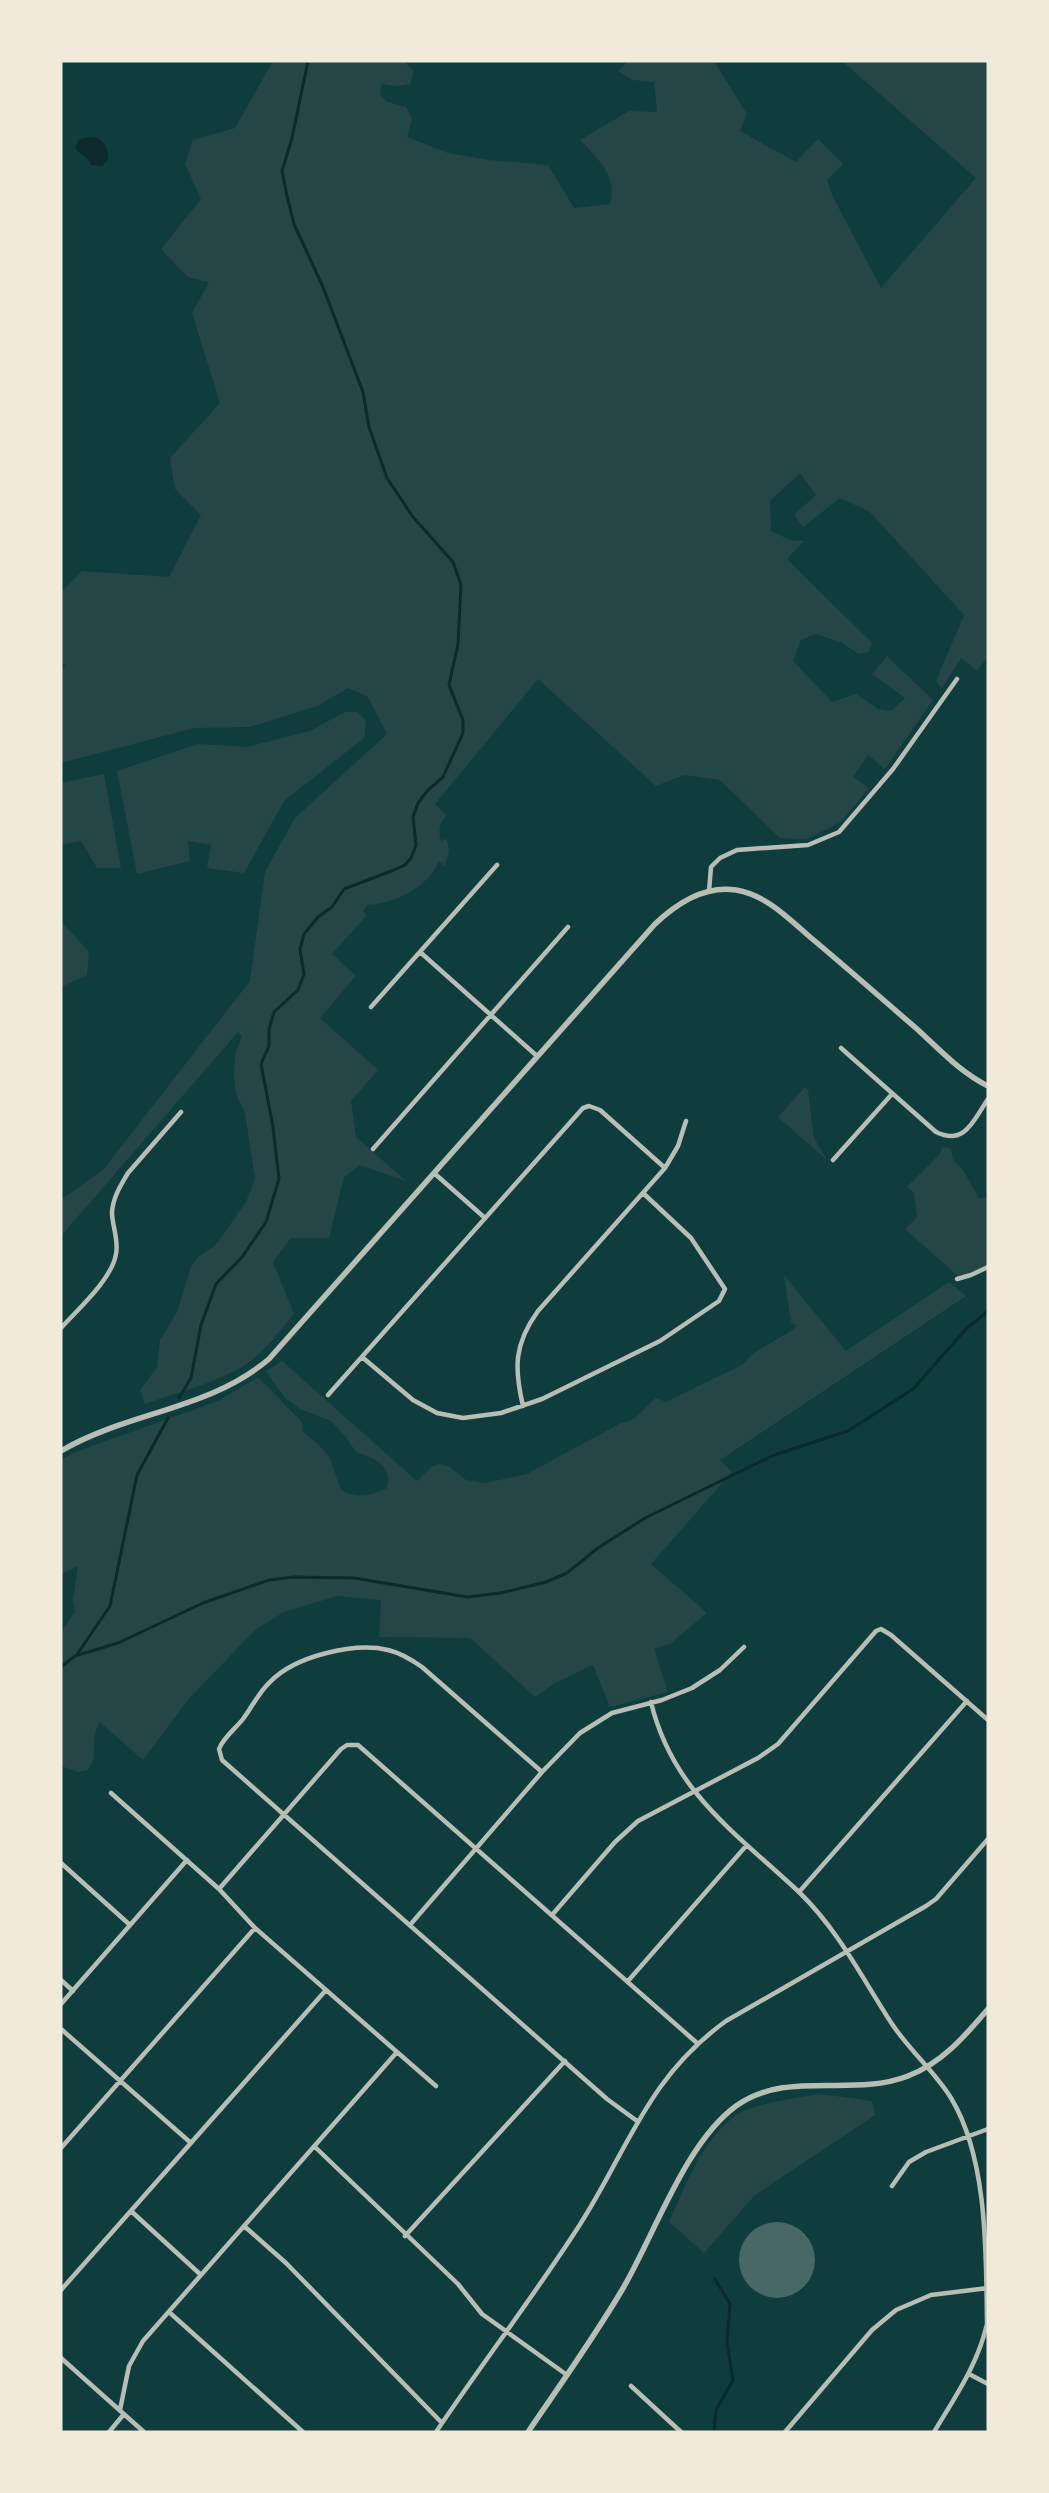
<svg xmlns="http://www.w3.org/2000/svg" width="1049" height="2493" viewBox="0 0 1049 2493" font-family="Ubuntu,sans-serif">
	<rect width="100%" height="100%" fill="#0f3d3e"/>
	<!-- green -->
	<path fill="#244646" d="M273,61H404L414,71L410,84L396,86L382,84L380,94L387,102L406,107L412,119L407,137L448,153L489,160L548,165L574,208L610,204C618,176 598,159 580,140L629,111L657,112L654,82L633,80L618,71L628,61H714L747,114L740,131L796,162L818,139L843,164L827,180L833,197L881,288L976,178L842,61H988V656L977,671L961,658L942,688L936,681L964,615L870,512L840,498L803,527L794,515L816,495L800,473L770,501L771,531L790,540L804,541L787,559L872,643L869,652L859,654L842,643L816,634L801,640L793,661L832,702L856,694L878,709L891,711L905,698L872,674L887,656L933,700L885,769L868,755L853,777L869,788L841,822L807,839L780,838L720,780L684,775L656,786L538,679L435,804L447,815C439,824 438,829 441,841L447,839L449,851L445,866L439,861C429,887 394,904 367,905L363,911L367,915L332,954L356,976L320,1018L378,1070L351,1101L356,1137L406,1181L360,1165L344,1177L329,1238H291L273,1262L294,1314C281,1329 268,1347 252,1360C225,1381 178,1392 145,1404L140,1390L157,1367L160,1340L177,1312L191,1267L199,1256L215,1246L246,1202L255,1179L245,1113L236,1094L234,1077L235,1055L242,1036L238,1032L61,1236V1200L103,1170L250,981L265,872L295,818L387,734L368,697L348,688L317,706L250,727L194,728L61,763V668L67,666L61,662V592L82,571L169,577L201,515L175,489L170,458L220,403L192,313L209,282L188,277L161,249L201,199L185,164L193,140L235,128Z
		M345,712H357L366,721L364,738L284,801L244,873L207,868L211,845L188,841L190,861L137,874L117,771L198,744L247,747L310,731Z
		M104,774L121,868H97L81,841L61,845V783Z
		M61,921L89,952L87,975L61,987Z
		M805,1087L808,1090L814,1138L827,1160L778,1117Z
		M942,1147L951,1148L953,1160L963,1170L979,1198H988V1264L970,1274L958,1276L905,1229L917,1217L914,1193L907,1187L940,1154Z
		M784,1275L846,1351L949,1282L966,1296L720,1460L732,1472L651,1564L707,1613L670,1644L654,1649L668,1692L610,1707L593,1665L555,1683L535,1697L470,1638L379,1637L381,1600L337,1596L284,1612L255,1630L187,1701L143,1760L100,1722C88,1741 100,1755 88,1770L78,1772L61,1766V1633L75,1611L73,1600L78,1566L61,1575L62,1459L78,1451L218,1401L258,1377L302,1422L303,1432L319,1445L330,1458L341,1490C357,1499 370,1496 387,1488C393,1465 374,1458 356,1452L346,1437L331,1421L300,1409L284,1397L266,1371L282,1361L417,1481L431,1467L439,1464L450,1467L466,1480L485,1483L527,1474L619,1424L634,1419L656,1398L666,1402L742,1365L754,1353L794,1329L797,1326L791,1322Z
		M820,2094L872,2101L875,2115L755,2195L704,2253L669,2222C686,2185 703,2137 738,2114C753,2104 801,2097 820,2094Z"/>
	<!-- water -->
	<path fill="#0a2a2b" d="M92,137C105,138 109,150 108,160L102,166L91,165C88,156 79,155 75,147L80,139Z"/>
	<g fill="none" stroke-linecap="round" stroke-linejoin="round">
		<!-- stream -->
		<path stroke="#0a2a2b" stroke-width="3" d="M179,1398L191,1378L201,1325L216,1284L242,1257L266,1222L279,1179L273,1127L261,1064L269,1046V1029L274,1012L298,990L304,974L300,949L304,934L318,917L332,907L344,889L394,870L405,865L411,858L416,845L413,817L418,803L427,791L443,777L463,733V720L449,685L458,644L461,585L453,562L413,517L387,478L369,427L363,392L323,287L294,224L287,196L282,171L292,138L308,61
			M76,1656L110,1606L137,1475L168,1418
			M61,1667L75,1656L118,1643L203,1603L269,1580L293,1577L354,1578L467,1597L501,1593L546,1582L567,1573L598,1548L645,1518L774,1455L848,1431L913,1389L966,1329L988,1311
			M714,2432L716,2410L733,2380L727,2342L730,2304L715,2279"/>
	</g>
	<!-- building -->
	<path fill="#486865" d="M739 2260a38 38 0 1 1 76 0a38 38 0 1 1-76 0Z"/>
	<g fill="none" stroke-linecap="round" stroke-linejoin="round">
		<!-- minor -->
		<path stroke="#b8beb3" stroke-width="4.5" d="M709,891L711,867L720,858L737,850L808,845L839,832L893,769L957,679
			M420,952L537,1056
			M371,1007L497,865
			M841,1048L936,1132C965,1146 973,1121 988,1099
			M373,1149L568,927
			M833,1160L892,1094
			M434,1173L485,1218
			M957,1279L971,1275L988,1267
			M61,1328C78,1309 112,1279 116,1254C119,1240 112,1226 112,1212C113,1197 121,1185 128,1173L181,1112
			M362,1357L413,1400L437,1413L463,1418L501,1413L542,1399L660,1341L719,1301L725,1289L691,1238L643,1193
			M328,1395L583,1108L589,1106L600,1110L665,1168
			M523,1406C514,1368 514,1344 538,1311L665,1168L678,1146L686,1121
			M651,1702C672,1791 736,1833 799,1892C839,1931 862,1978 892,2024C910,2051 935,2072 951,2098C988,2159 986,2254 987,2324C978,2364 955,2397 934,2432
			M542,1772L422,1667C412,1660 401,1653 388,1650C354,1642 295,1656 270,1682C259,1692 252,1707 243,1719C236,1728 223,1738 219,1749L222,1760L607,2099L637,2121
			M111,1793L219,1889L255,1928L436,2086
			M61,1863L130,1925
			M219,1889L341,1749L347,1745H358L697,2043
			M799,1892L967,1701
			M552,1915L615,1842L638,1821L758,1758L778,1744L876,1631L881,1629L891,1635L988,1720
			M410,1925L542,1772L580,1733L612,1713L662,1700L692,1688L720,1670L744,1647
			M61,1980L73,1991
			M628,1981L746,1846
			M61,2004L187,1860
			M61,2029L191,2143
			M315,2147L458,2284L482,2314L567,2375
			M61,2148L255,1928
			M892,2186L909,2162L926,2152L988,2129
			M131,2211L201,2275
			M244,2226L286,2263L442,2423
			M405,2236L565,2061
			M61,2290L326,1990
			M169,2312L303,2432
			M61,2358L144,2432
			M969,2374L988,2384
			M631,2386L681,2432
			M120,2410L129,2366L143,2341L397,2052
			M109,2432L124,2414
			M436,2432C483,2362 534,2296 579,2226C629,2148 647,2078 726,2021L926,1906L936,1899L988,1839
			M785,2432L872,2330L896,2310L931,2295L988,2288"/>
		<!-- tertiary -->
		<path stroke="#b8beb3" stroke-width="5.5" d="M61,1451C127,1412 209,1410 269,1359L655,924C677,903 704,885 736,890C766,895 788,918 810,937C846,967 881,998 917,1029C939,1049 961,1073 988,1086
			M528,2432C560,2385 593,2339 622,2290C654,2236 685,2143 736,2106C788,2069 852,2098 908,2076C942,2063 965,2036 988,2009"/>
	</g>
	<!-- border -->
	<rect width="1049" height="2493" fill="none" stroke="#f1e9da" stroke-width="125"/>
</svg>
